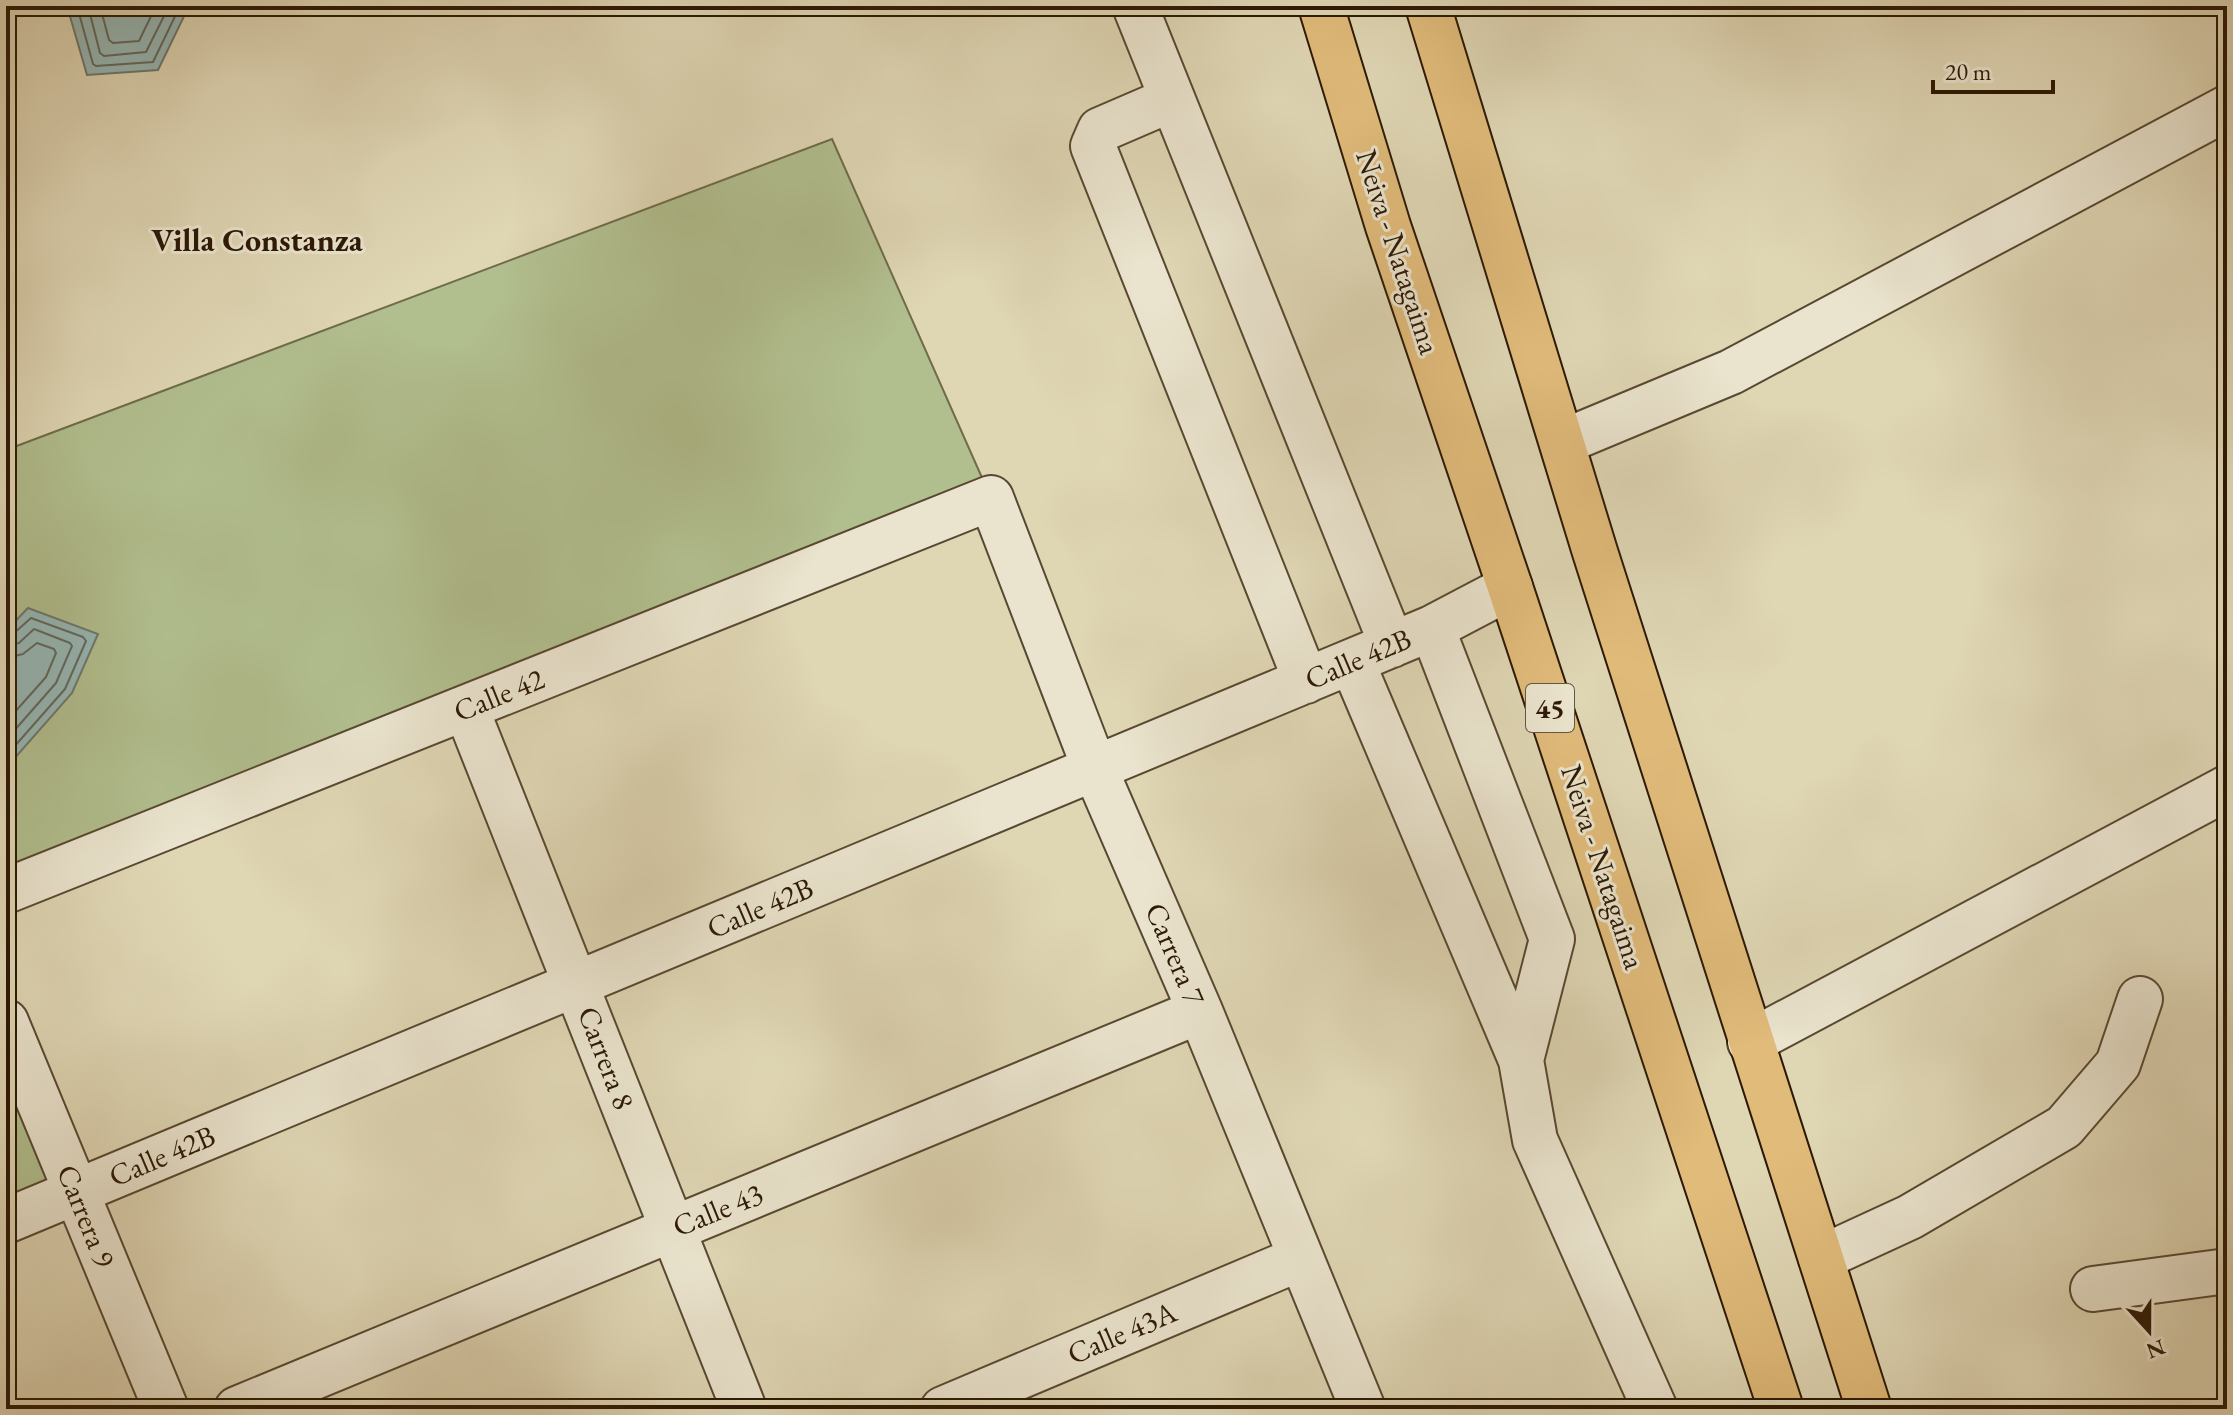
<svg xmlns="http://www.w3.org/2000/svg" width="2233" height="1415" viewBox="0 0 2233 1415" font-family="'EB Garamond',serif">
	<rect width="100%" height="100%" fill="#dfd6b4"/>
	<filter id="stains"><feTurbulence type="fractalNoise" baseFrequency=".0025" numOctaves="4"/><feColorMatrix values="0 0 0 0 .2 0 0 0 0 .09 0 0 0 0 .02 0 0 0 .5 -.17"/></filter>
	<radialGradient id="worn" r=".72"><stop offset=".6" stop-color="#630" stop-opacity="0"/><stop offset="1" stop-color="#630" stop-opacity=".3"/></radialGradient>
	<!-- green -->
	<path fill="#b1be8e" stroke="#6e6c4a" stroke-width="2" d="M832,139L991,498L6,891V450Z
		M6,1022L76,1192L6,1221Z"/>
	<!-- water -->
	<path fill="#96b7b5" stroke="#6c786f" stroke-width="2" d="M67,6H189L158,70L87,75Z
		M28,608L98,634L72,693L6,768V631Z"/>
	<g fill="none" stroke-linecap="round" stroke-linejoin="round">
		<!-- shore -->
		<path stroke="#61685d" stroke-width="2" d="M77,6L93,64L96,66L153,62L180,6
			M88,6L100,53L104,56L146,52L169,6
			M100,6L109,40L113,43L139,41L156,6
			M6,636L13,634L31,618L83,637L86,641L65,689L6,756
			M6,646L19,643L34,629L70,643L72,646L56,683L6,740
			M6,658L23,654L37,643L54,649L56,653L46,677L6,722"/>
		<defs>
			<path id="minor" d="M1135,6L1392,645
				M1172,99L1100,130L1093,146L1306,681
				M1563,442L1731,372L2227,108
				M1432,628L1552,939L1521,1060L1535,1140L1655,1409
				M1352,662L1521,1060
				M466,708L744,1409
				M6,891L991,498L1095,769L1200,1011L1363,1409
				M6,1022L166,1409
				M1750,1042L2227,788
				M6,1221L1432,628L1510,587
				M1821,1258L1910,1217L2064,1127L2118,1064L2140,999
				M2093,1289L2227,1271
				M237,1409L1200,1011
				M943,1409L1301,1258"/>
			<path id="highway" d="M1321,6L1388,226L1510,587L1781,1409
				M1428,6L1595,552L1869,1409"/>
		</defs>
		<!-- minor casing -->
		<use href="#minor" stroke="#594831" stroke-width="48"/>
		<!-- highway casing -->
		<use href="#highway" stroke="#2c1905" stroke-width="48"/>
		<!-- minor -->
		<use href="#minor" stroke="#eae4ce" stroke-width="44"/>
		<!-- highway -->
		<use href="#highway" stroke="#e0bb7a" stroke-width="44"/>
	</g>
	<g text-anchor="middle" stroke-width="6" stroke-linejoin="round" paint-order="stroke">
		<!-- shield labels -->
		<rect fill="#eae4ce" stroke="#655641" stroke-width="2" x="1526" y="684" width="48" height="48" rx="6"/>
		<g font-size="28" font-weight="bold" fill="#2c1905">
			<text x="1550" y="718">45</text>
		</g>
		<!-- street labels -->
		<g font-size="30" fill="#2c1905" stroke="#eae4ce">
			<text transform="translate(1398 252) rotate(72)" y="10">Neiva - Natagaima</text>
			<text transform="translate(1358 659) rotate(-23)" y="10">Calle 42B</text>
			<text transform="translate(499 695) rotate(-22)" y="10">Calle 42</text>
			<text transform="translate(1603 867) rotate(72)" y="10">Neiva - Natagaima</text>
			<text transform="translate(760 908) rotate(-23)" y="10">Calle 42B</text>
			<text transform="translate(1175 954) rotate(67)" y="10">Carrera 7</text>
			<text transform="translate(606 1058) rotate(69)" y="10">Carrera 8</text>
			<text transform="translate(162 1156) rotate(-23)" y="10">Calle 42B</text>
			<text transform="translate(718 1210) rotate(-22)" y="10">Calle 43</text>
			<text transform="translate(86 1216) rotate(68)" y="10">Carrera 9</text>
			<text transform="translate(1122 1333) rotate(-23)" y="10">Calle 43A</text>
		</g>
		<!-- neighbourhood labels -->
		<g font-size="32" font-weight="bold" fill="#2c1905" stroke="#eae4ce">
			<text x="257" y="251">Villa Constanza</text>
		</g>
	</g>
	<!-- margin -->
	<rect width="2233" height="1415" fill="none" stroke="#dfd6b4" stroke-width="32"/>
	<rect x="8" y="8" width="2217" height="1399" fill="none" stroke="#2c1905" stroke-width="4"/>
	<rect x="16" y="16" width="2201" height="1383" fill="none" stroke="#2c1905" stroke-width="2"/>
	<!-- north arrow -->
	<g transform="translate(2149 1331) rotate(159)" stroke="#eae4ce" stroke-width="6" paint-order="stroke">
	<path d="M0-6L14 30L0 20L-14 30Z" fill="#2c1905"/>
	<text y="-12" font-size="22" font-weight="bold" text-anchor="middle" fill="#2c1905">N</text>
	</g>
	<!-- scale -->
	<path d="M1933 80v12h120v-12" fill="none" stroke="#2c1905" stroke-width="4"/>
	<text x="1945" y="80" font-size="24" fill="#2c1905" stroke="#eae4ce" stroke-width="6" paint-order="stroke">20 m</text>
	<rect width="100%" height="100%" filter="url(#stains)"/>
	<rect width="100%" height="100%" fill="url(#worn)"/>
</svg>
